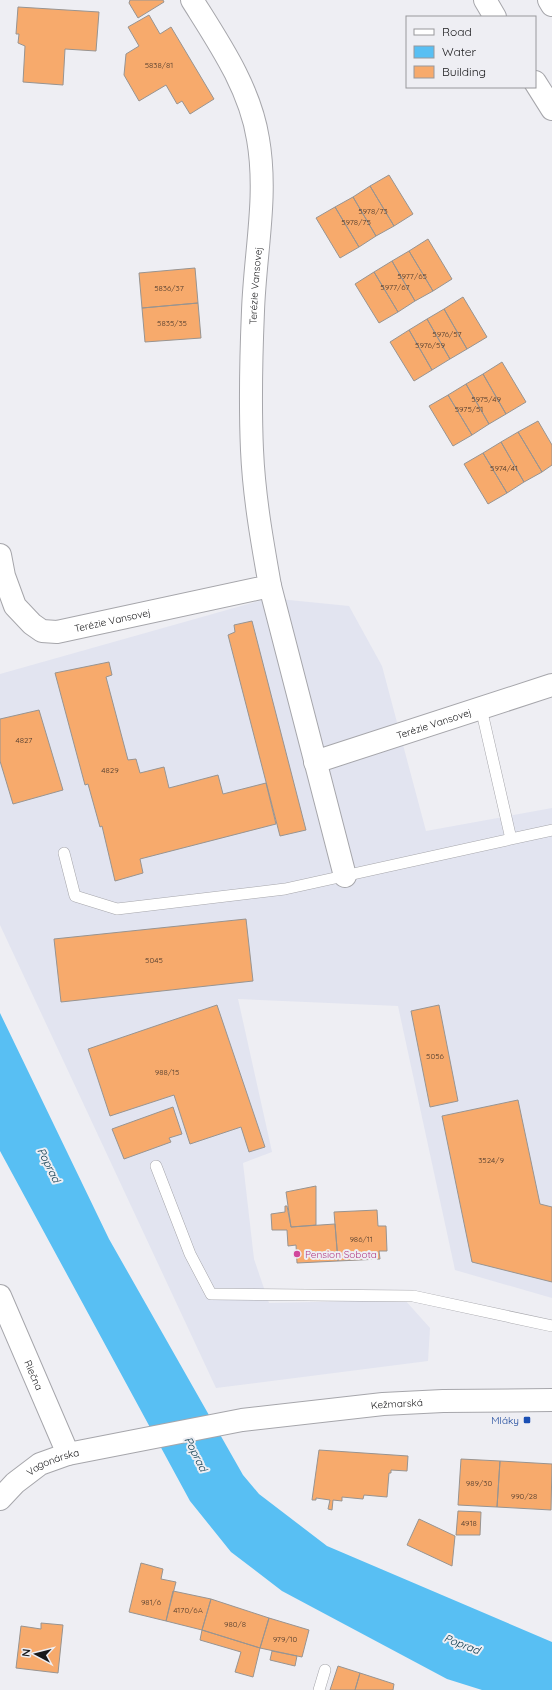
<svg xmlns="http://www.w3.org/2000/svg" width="552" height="1690" viewBox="0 0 552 1690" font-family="Quicksand,sans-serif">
	<rect width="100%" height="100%" fill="#eeeef3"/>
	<!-- built -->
	<path fill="#e2e4f0" d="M269,598L349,606L382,666L426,831L552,808V1298L455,1270L398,1006L238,999L272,1152L243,1163L254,1259L269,1303L405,1300L430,1328L428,1361L216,1388L0,925V674Z"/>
	<!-- water -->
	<path fill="#58bff3" d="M0,1013L109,1239L243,1475L259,1494L327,1546L552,1642V1690H482L447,1679L282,1591L231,1552L190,1501L0,1151Z"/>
	<!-- building -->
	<path fill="#f7aa6c" stroke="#989491" d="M130,0H163L164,2L138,18L129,3Z
		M18,7L99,12L96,51L65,49L63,85L23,82L25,46L18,43L19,34H16Z
		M149,15L160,34L171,27L214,99L190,114L182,101L177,104L166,85L139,101L124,75L126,54L139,46L128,27Z
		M389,175L413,214L394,226L370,186Z
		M370,186L394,226L376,236L353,197Z
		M353,197L376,236L359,247L335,207Z
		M335,207L359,247L340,258L316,218Z
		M428,239L452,279L433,291L409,251Z
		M409,251L433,291L415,301L392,261Z
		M392,261L415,301L398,312L374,272Z
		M195,268L198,303L142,308L139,273Z
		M374,272L398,312L379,323L355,284Z
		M463,297L487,337L467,349L444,309Z
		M198,303L201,338L145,342L142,308Z
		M444,309L467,349L450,359L427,319Z
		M427,319L450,359L432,370L409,330Z
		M409,330L432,370L414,381L390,342Z
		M502,362L526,402L506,414L483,374Z
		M483,374L506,414L489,424L466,384Z
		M466,384L489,424L472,435L448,395Z
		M448,395L472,435L453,446L429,406Z
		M538,421L552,445V465L542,472L518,432Z
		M518,432L542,472L524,482L501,442Z
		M501,442L524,482L507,493L483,453Z
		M483,453L507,493L488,504L464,464Z
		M252,621L306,830L280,836L228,635L235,632L234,625Z
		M109,662L112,675L106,677L128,760L136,759L140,773L164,767L169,788L218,775L223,794L266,783L276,824L140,859L143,873L115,881L102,826L100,827L88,784L85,785L55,673Z
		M39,710L63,790L13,804L0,761V719Z
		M246,919L253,981L61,1002L54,939Z
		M217,1005L265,1147L249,1152L241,1127L190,1144L174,1095L110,1116L88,1049Z
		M439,1005L458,1101L430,1107L411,1011Z
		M518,1100L540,1204L552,1207V1282L472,1262L442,1116Z
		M173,1107L182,1134L169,1138L171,1142L124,1159L112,1129Z
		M316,1186V1225L291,1227L286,1192Z
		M285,1206H287L291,1227L335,1224L338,1261L297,1263L296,1245L288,1246L287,1230H272L271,1214L285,1212Z
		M377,1210L378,1226H386L387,1251H379L380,1259L338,1261L334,1212Z
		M319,1450L408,1456L407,1471L391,1470V1473H389L387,1497L364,1495L363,1499L342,1497V1501L333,1500L332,1510L328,1509L330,1500L316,1498V1500H312Z
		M461,1459L500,1461L497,1507L458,1505Z
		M500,1461L552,1464L551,1510L497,1507Z
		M458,1511L481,1512L480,1535H456Z
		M419,1519L455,1536L452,1566L407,1545Z
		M141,1563L163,1569L161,1579L176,1582L166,1621L129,1612Z
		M173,1591L211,1599L202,1630L166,1621Z
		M211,1599L269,1618L260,1648L202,1630Z
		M269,1618L309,1630L302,1657L260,1648Z
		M41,1623L63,1625L58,1673L16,1668L21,1626L41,1629Z
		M202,1630L260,1648L253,1677L235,1672L241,1652L200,1640Z
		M272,1651L297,1656L295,1666L270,1660Z
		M338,1666L360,1673L355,1690H330Z
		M360,1673L394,1684L393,1690H355Z"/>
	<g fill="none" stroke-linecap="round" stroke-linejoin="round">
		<defs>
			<path id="lane" d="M481,708L511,839
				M64,853L75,896L117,909L285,889L552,830
				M156,1166L190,1254L211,1294L413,1296L552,1326
				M319,1690L325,1670"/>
			<g id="street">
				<path id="s1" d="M0,555L4,576L15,606L32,624L42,631L57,632L270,586C262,541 254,496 252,450C250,404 251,358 253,311C255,253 268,196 258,139C250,88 219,43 192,0"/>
				<path d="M270,586L345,876"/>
				<path id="s2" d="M315,762L552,685"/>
				<path id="s3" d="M0,1296L68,1454"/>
				<path id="s4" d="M0,1499L15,1483L40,1464L68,1454L242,1420L383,1404L443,1401L552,1400"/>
			</g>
			<path id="primary" d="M485,0L495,17
				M549,0L552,5
				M535,82L552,109"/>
		</defs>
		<!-- lane casing -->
		<use href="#lane" stroke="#a6a6ab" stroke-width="12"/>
		<!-- street casing -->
		<use href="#street" stroke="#a6a6ab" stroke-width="24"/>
		<!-- primary casing -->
		<use href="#primary" stroke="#a6a6ab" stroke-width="24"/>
		<!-- lane -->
		<use href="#lane" stroke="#fff" stroke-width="11"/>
		<!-- street -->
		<use href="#street" stroke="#fff" stroke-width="22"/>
		<!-- primary -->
		<use href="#primary" stroke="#fff" stroke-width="22"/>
	</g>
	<!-- markers -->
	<circle fill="#d1479c" stroke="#eeeef3" stroke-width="1.5" cx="297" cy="1254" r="4"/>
	<rect fill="#1a4fb4" stroke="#eeeef3" stroke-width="1.5" x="523" y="1416" width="8" height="8" rx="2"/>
	<g text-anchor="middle" stroke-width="4" stroke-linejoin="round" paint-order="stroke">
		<!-- number labels -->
		<g font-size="8" fill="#503c2e">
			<text x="159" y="68">5838/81</text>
			<text x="373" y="214">5978/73</text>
			<text x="356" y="225">5978/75</text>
			<text x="412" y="279">5977/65</text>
			<text x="395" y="290">5977/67</text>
			<text x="169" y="291">5836/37</text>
			<text x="172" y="326">5835/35</text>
			<text x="447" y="337">5976/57</text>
			<text x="430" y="348">5976/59</text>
			<text x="486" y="402">5975/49</text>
			<text x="469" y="412">5975/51</text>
			<text x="504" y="471">5974/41</text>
			<text x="24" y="743">4827</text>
			<text x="110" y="773">4829</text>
			<text x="154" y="963">5045</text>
			<text x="435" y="1059">5056</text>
			<text x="167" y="1075">988/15</text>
			<text x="491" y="1163">3524/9</text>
			<text x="361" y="1242">986/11</text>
			<text x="479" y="1486">989/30</text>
			<text x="524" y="1499">990/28</text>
			<text x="469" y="1526">4918</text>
			<text x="151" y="1605">981/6</text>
			<text x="188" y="1613">4170/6A</text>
			<text x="235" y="1627">980/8</text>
			<text x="285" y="1642">979/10</text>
		</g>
		<!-- street labels -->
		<g font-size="10" fill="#18181a" stroke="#eeeef3">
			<text dy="4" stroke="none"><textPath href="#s1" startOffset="625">Terézie Vansovej</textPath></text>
			<text dy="4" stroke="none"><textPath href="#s1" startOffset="162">Terézie Vansovej</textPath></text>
			<text dy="4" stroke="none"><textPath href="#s2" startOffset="125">Terézie Vansovej</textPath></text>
			<text dy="4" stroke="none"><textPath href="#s3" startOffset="86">Riečna</textPath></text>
			<text dy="4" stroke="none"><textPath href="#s4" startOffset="416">Kežmarská</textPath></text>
			<text dy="4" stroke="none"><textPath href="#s4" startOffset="66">Vagonárska</textPath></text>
		</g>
		<!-- hotel labels -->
		<g font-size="10" fill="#b23c85" stroke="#eeeef3" text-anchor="start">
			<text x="305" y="1258">Pension Sobota</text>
		</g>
		<!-- transit labels -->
		<g font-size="10" fill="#164399" stroke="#eeeef3" text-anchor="end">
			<text x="519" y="1424">Mláky</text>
		</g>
		<!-- water labels -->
		<g font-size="11" font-style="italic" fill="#013145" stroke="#eeeef3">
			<text transform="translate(49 1165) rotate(63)" y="4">Poprad</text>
			<text transform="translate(196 1454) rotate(63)" y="4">Poprad</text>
			<text transform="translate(462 1644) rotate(21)" y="4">Poprad</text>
		</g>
	</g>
	<!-- legend -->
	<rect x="406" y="16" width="130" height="72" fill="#eeeef3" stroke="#98989c"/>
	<rect x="414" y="29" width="20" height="6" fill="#ffffff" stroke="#98989c"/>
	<text x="442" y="36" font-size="12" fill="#18181a">Road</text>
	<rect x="414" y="46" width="20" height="12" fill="#58bff3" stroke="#98989c"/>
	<text x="442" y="56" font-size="12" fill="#18181a">Water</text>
	<rect x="414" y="66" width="20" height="12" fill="#f7aa6c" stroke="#98989c"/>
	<text x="442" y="76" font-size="12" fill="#18181a">Building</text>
	<!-- north arrow -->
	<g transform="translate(36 1654) rotate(277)" stroke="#eeeef3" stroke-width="3" paint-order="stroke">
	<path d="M0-3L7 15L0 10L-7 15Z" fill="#18181a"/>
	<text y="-6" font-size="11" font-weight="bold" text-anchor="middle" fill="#18181a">N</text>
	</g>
</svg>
